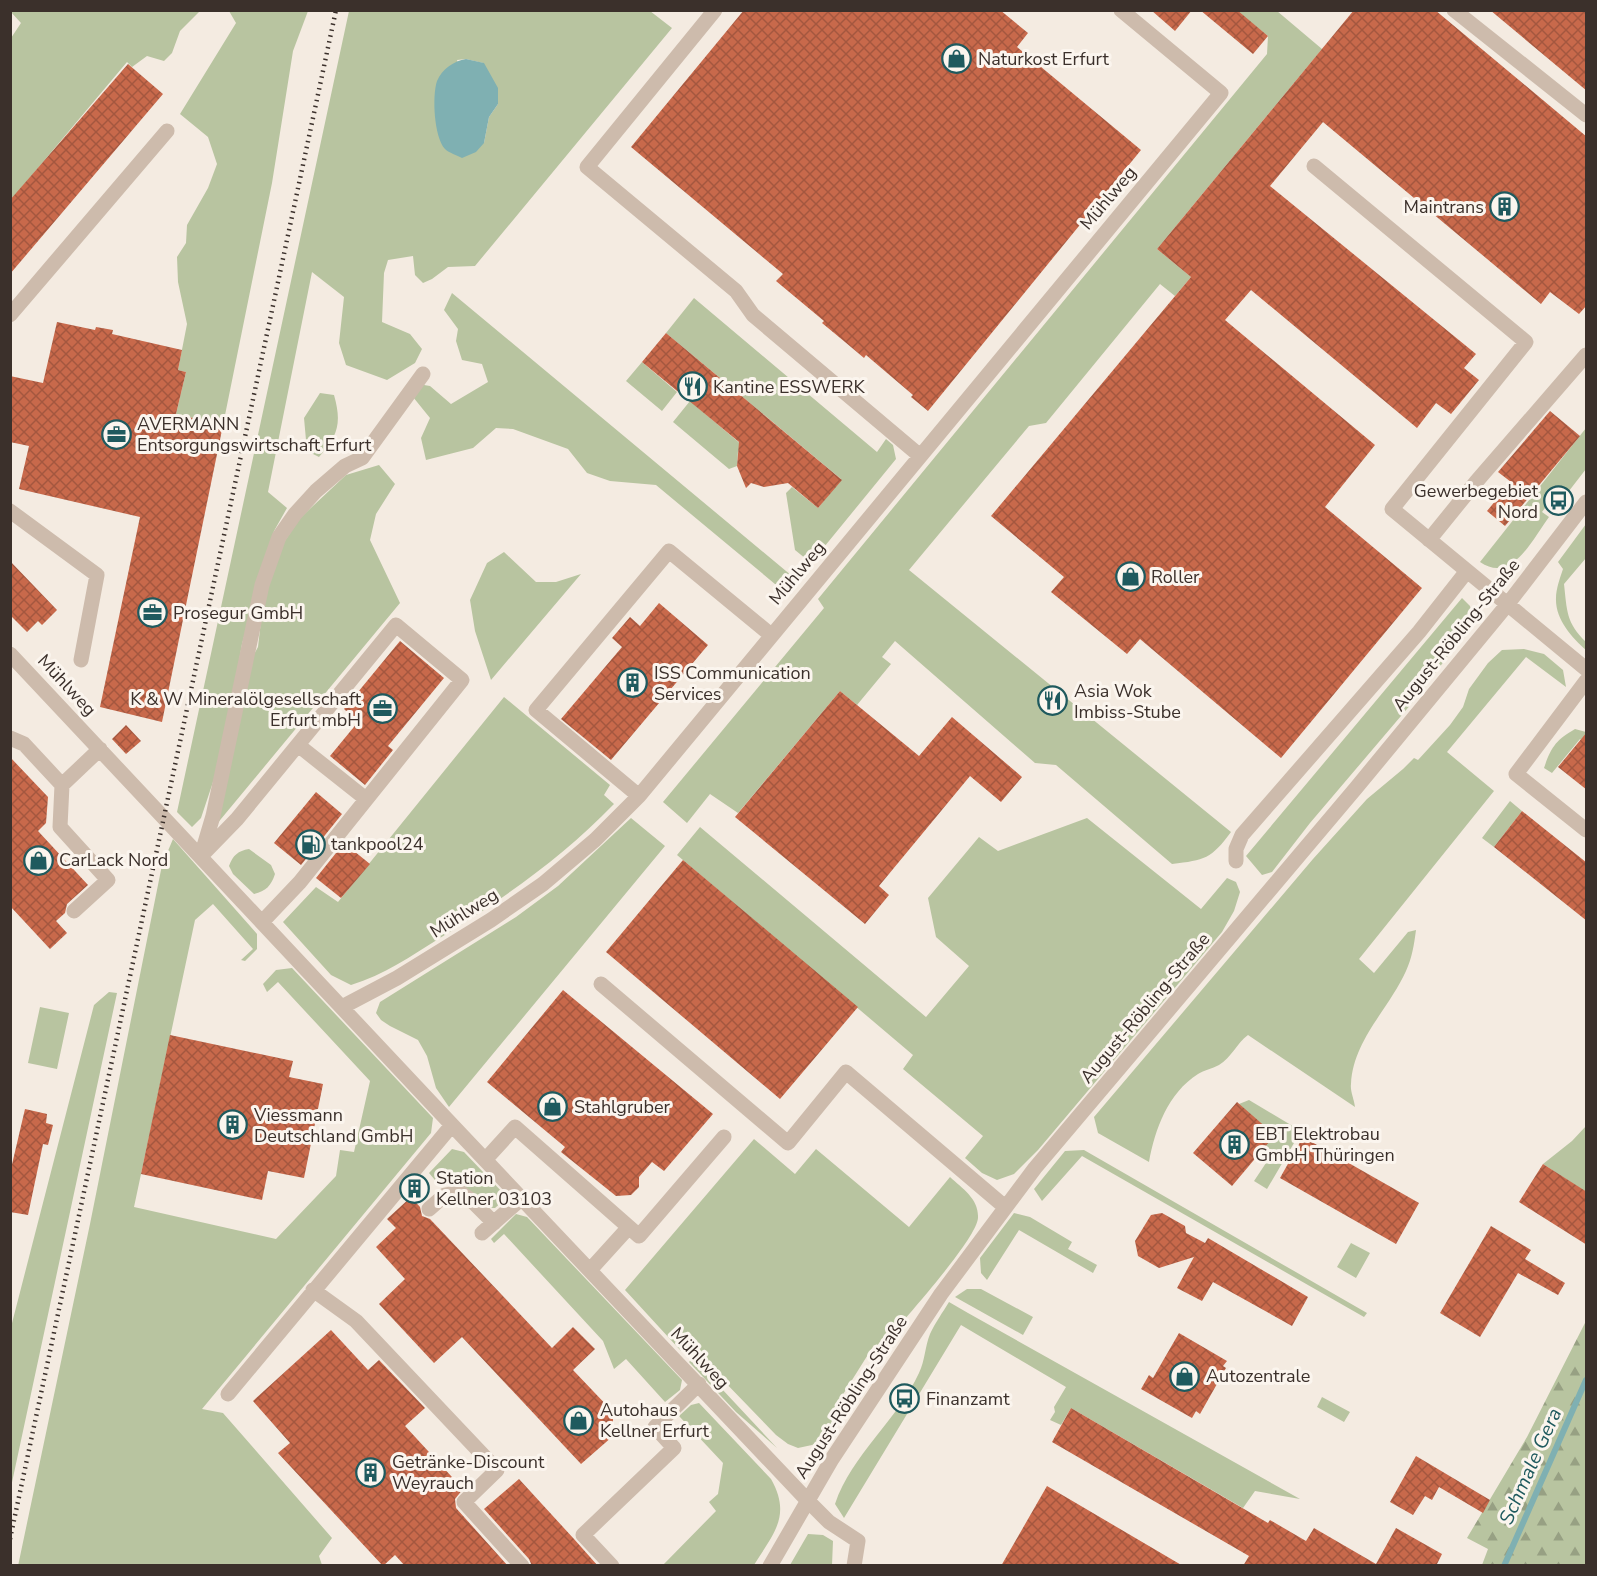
<svg xmlns="http://www.w3.org/2000/svg" width="1597" height="1576" viewBox="0 0 1597 1576" font-family="'Nunito Sans',sans-serif">
	<defs>
		<pattern id="forest-firs" width="22" height="20" patternUnits="userSpaceOnUse" patternTransform="scale(1.5)"><rect width="22" height="20" fill="#b8c4a0"/><path d="M5 1l3.5 6h-7zM16 11l3.5 6h-7z" fill="#97a083"/></pattern>
		<pattern id="building-cross-hatch" width="8" height="8" patternUnits="userSpaceOnUse" patternTransform="scale(1.5)"><rect width="8" height="8" fill="#c8694b"/><path d="M0 0l8 8M0 8l8-8" fill="none" stroke="#a4573f"/></pattern>
	</defs>
	<rect width="100%" height="100%" fill="#f4ebe1"/>
	<!-- grass -->
	<path fill="#b8c4a0" fill-rule="evenodd" d="M10,11H200L180,31L172,53L164,61L147,56L132,67L127,62L11,200V38L21,23Z
		M229,11H308L293,51L272,183L223,425L176,414L186,372L178,370L187,324L178,282L177,257L186,243L187,225L208,188L217,164L208,137L180,114L236,23Z
		M349,11H650L672,28L475,266L448,267L432,279L423,283L415,275L413,256L388,260L384,273L382,322L410,334L422,349L415,363L387,380L346,365L339,343L344,297L312,272L268,492L287,508L274,531L242,644L223,752L201,818L192,827L177,812ZM466,59L483,63L498,104L489,117L484,143L457,60Z
		M1237,11H1277L1322,49L1157,249L1191,277L1175,296L1160,284L1046,423L1029,426L909,570L1231,832C1211,859 1205,860 1172,864L1056,765L1035,763L895,641L882,657L891,664L857,705L840,691L738,813L710,794L687,823L663,802L824,608L818,599L1267,54L1268,36Z
		M452,293L798,581L787,594L656,485L610,481L587,473L568,449L513,429L496,428L473,448L426,460L421,438L430,418L413,397L418,384L430,386L451,404L488,382L482,364L462,360L456,341L458,329L444,310Z
		M694,298L877,452L886,439L893,445L896,459L811,563L795,550L786,493L792,487L818,508L841,479L666,333Z
		M642,362L677,392L662,411L626,381Z
		M320,393L334,395C342,423 338,436 319,457L307,451L304,418Z
		M690,401L742,445L738,451L737,466L729,469L673,422Z
		M1586,428V469L1562,500L1555,495L1542,512L1549,517C1532,540 1512,584 1480,562Z
		M379,465L395,484L376,514L370,540L400,603L216,825L248,665L258,647L263,603L277,553L299,519L346,475Z
		M1586,524V558L1564,584C1567,610 1566,623 1586,642V650C1572,638 1555,619 1556,598C1556,589 1560,578 1563,569L1558,562Z
		M504,552L536,582H556L581,574L491,680L475,631L470,600L487,563Z
		M1462,598L1470,606L1474,621L1418,696L1310,823L1272,872L1262,875L1246,856Z
		M1524,649L1544,654L1563,670L1566,687L1526,657L1447,752L1494,791L1359,959L1374,973L1408,932L1416,930C1414,945 1412,958 1406,971C1389,1009 1353,1040 1351,1084C1350,1091 1354,1099 1355,1107L1248,1035C1237,1043 1231,1058 1219,1065C1212,1069 1204,1070 1198,1074C1168,1093 1155,1129 1149,1162L1098,1133L1094,1117L1313,859L1367,799L1403,769L1414,758L1418,760L1450,725L1463,707L1469,689L1488,663L1502,650Z
		M504,697L610,785L604,795L614,804C563,857 503,899 440,938C411,956 384,975 351,985L331,975L283,922L316,887L338,902Z
		M1575,729L1586,732V744L1580,739L1552,773L1544,768C1551,747 1556,740 1575,729Z
		M1510,801L1522,811L1494,847L1482,838Z
		M631,818L665,846L449,1107L436,1088L427,1056L418,1040L390,1026L381,1020L376,1013L380,1002L516,917L558,886Z
		M1087,818L1201,909L1227,878L1236,882L1240,892L1234,911L1222,932L1038,1150L1014,1174L997,1180L982,1173L965,1158L983,1136L903,1069L913,1055L677,855L700,827L926,1017L969,966L936,937L928,898L979,837L998,851Z
		M173,839L257,934V949L245,961L241,960L253,949L213,904L195,920L134,1207L276,1239L336,1176L340,1150L354,1152L370,1081L278,982L267,992L263,984L276,970L292,968L433,1118L431,1133L202,1409L223,1413L332,1538L319,1556L322,1565L18,1566L90,1224L162,865Z
		M249,849L271,865L275,874C271,886 266,891 254,894L233,874L229,866C233,855 238,851 249,849Z
		M109,992L117,993L11,1487V1327L94,1005Z
		M40,1007L69,1013L57,1069L28,1063Z
		M1249,1100L1301,1131L1267,1189L1254,1181L1266,1163L1256,1157L1239,1104Z
		M1586,1126V1192L1543,1164L1572,1141Z
		M754,1139L795,1174L816,1149L909,1227L950,1177C963,1189 979,1199 978,1218C976,1241 898,1326 880,1348L874,1345L837,1404L829,1430L823,1439L812,1445L798,1448L788,1444L776,1435L689,1345L681,1351L625,1290Z
		M452,1149L464,1152L504,1194L503,1201L495,1208H485C470,1193 463,1176 440,1186L429,1173Z
		M1084,1150L1367,1313L1364,1317L1082,1156L1042,1201L1034,1189L1065,1151Z
		M1014,1213L1030,1217L1072,1242L1068,1249L1097,1265L1093,1273L1019,1230L987,1280L981,1273L980,1258Z
		M516,1214L527,1217L682,1380L680,1390L665,1402L626,1359L614,1369L603,1341L504,1234L494,1243L491,1239Z
		M1351,1243L1370,1253L1356,1278L1337,1267Z
		M967,1289H981L1033,1317L1023,1335L955,1297Z
		M949,1302L968,1313L1300,1499L1255,1491L1243,1508L1071,1408L1061,1425L1050,1420L1055,1412L1054,1407L1066,1387L961,1325L844,1518L835,1504C852,1454 897,1421 919,1373C925,1361 925,1346 930,1334C935,1323 943,1312 949,1302Z
		M693,1358L777,1448L736,1412L689,1362Z
		M1322,1397L1350,1412L1344,1422L1317,1407Z
		M699,1403L771,1479C792,1516 773,1534 754,1565H663L716,1511L709,1502L718,1494L723,1463L679,1416L691,1405Z
		M808,1534L823,1535L833,1541L832,1565H790Z"/>
	<!-- forest -->
	<path fill="url(#forest-firs)" d="M1586,1321V1565H1482L1488,1549L1467,1538L1527,1437Z"/>
	<!-- water -->
	<path fill="#7fb0b2" d="M466,59L484,63L498,88V104L489,117L484,143L476,152L462,158C457,155 449,153 445,149C434,137 432,96 437,81C442,69 454,61 466,59Z"/>
	<g fill="none" stroke-linecap="round" stroke-linejoin="round">
		<!-- stream -->
		<path stroke="#7fb0b2" stroke-width="6" d="M1504,1566L1586,1380"/>
	</g>
	<!-- building -->
	<path fill="url(#building-cross-hatch)" d="M744,10H1000L1028,33L1017,47L1141,150L928,411L911,397L913,395L866,355L864,358L845,342L822,323L824,321L776,281L783,274L631,147Z
		M1151,10H1192L1175,31Z
		M1200,10H1237L1268,36L1253,54Z
		M1354,10H1435L1587,137V305L1579,314L1550,292L1541,304L1323,122L1270,186L1476,354L1464,368L1479,380L1451,414L1436,403L1417,428L1251,290L1225,320L1375,445L1325,507L1422,588L1281,758L1140,639L1127,654L1051,592L1064,577L991,516L1191,277L1157,249Z
		M1490,10H1587V91Z
		M128,64L163,94L10,274V200Z
		M57,322L95,330L96,327L113,330L112,334L182,350L178,370L186,372L176,414L223,425L162,722L100,707L140,517L19,489L29,446L10,442V376L43,383Z
		M666,333L842,480L818,508L788,483L764,487L751,483L746,488L737,466L739,442L642,362Z
		M1550,411L1580,436L1505,526L1487,511L1511,482L1498,472Z
		M10,561L57,610L42,625L38,621L27,632L10,615Z
		M659,603L708,645L611,760L561,719L622,647L612,638L630,617L640,626Z
		M400,641L444,678L388,746L393,750L365,785L330,756L358,722L344,709Z
		M840,691L919,756L952,717L1022,777L1001,802L970,776L879,886L889,895L865,924L735,817Z
		M126,725L141,741L126,754L112,739Z
		M1587,732V790L1558,767Z
		M10,757L48,797L46,823L38,831L88,885L67,904L65,913L56,921L67,933L50,949L10,906Z
		M316,792L342,814L301,865L274,843Z
		M1522,811L1587,863V921L1494,847Z
		M344,843L370,864L341,898L316,878Z
		M683,860L858,1007L780,1099L606,952Z
		M563,990L713,1114L664,1171L652,1162L639,1177V1187L631,1195L616,1196L561,1152L565,1147L487,1082Z
		M170,1035L293,1061L289,1077L323,1084L304,1178L268,1171L262,1200L141,1174Z
		M1237,1102L1275,1135L1232,1186L1193,1153Z
		M25,1109L47,1114L46,1123L53,1125L48,1145L43,1144L28,1215L10,1212V1173Z
		M1303,1137L1419,1203L1396,1244L1280,1178Z
		M1543,1164L1587,1192V1245L1519,1202Z
		M411,1197L420,1207L422,1216L430,1219L552,1348L573,1327L595,1349L573,1370L613,1412V1436L581,1464L462,1337L434,1363L379,1304L405,1279L376,1247L396,1228L387,1219Z
		M1162,1213L1185,1226L1186,1233L1205,1243L1208,1238L1308,1297L1292,1326L1213,1282L1202,1301L1177,1288L1194,1257L1159,1268L1138,1256L1135,1241L1151,1215Z
		M1491,1226L1531,1250L1525,1259L1565,1283L1558,1295L1518,1273L1480,1337L1440,1313Z
		M331,1330L368,1370L379,1360L425,1408L405,1426L463,1489L455,1499L456,1508L508,1566H405L395,1555L383,1566L278,1453L290,1443L253,1401Z
		M1179,1333L1227,1361L1223,1366L1226,1368L1200,1414L1196,1411L1192,1418L1141,1389L1149,1375L1153,1378Z
		M1071,1408L1268,1523L1270,1520L1306,1541L1314,1528L1376,1564L1396,1528L1442,1554L1436,1566H1243L1249,1556L1052,1442Z
		M1416,1456L1490,1500L1483,1513L1439,1487L1432,1500L1425,1496L1413,1515L1390,1502Z
		M519,1479L574,1539L598,1566H532L529,1559L484,1509Z
		M1047,1486L1183,1566H1001Z"/>
	<g fill="none" stroke-linecap="round" stroke-linejoin="round">
		<!-- minor -->
		<path stroke="#cdbbac" stroke-width="15" d="M715,10L587,167L736,291L753,315L919,455
			M1454,10L1586,115
			M1314,166L1526,342L1392,509L1586,669
			M10,315L167,131
			M10,511L97,575L81,660
			M1429,540L1476,482L1586,355
			M10,654L452,1125L808,1501L829,1522L858,1541L854,1566
			M1586,681L1516,774L1586,830
			M10,738L24,744L62,785
			M298,745L366,799
			M639,796L536,710L669,551L771,635
			M202,853L213,816L262,585L279,537L295,514L316,491L345,466L362,458L423,374
			M201,856L237,819L396,625L462,680L300,882L263,921
			M1236,861V849L1242,835L1419,632L1467,571
			M74,911L108,880L60,827L62,785L100,749
			M601,984L788,1143L846,1072L1005,1207
			M342,1007L397,978L491,920L543,884L595,840L639,796L1221,93L1121,10
			M485,1160L515,1127L639,1236L724,1137
			M429,1209L445,1195L460,1192L471,1200L494,1223
			M482,1233L522,1198
			M590,1270L629,1227
			M313,1290L356,1321L497,1470L464,1502L522,1566
			M228,1394L452,1125
			M612,1566L583,1535L674,1448L655,1427L699,1384
			M770,1566L832,1459L941,1294L1035,1168L1356,788L1507,605L1586,502"/>
		<!-- rail -->
		<path stroke="#3b302b" stroke-width="4.5" stroke-dasharray="1.5 4.5" stroke-linecap="butt" d="M10,1539L336,10"/>
	</g>
	<!-- icons -->
	<defs>
		<symbol id="shop-ring" viewBox="-11 -11 22 22"><circle r="9.5" fill="#fbf5ee" stroke="#1f5a5e" stroke-width="1.5"/><path d="M-5-2.5h2.3a2.7 3.5 0 0 1 5.4 0H5L5.5 6h-11ZM-1.5-2.5h3a1.5 2.3 0 0 0-3 0Z" fill="#1f5a5e"/></symbol>
		<symbol id="building-ring" viewBox="-11 -11 22 22"><circle r="9.5" fill="#fbf5ee" stroke="#1f5a5e" stroke-width="1.5"/><path d="M-4-6H4V6H1V3H-1V6H-4ZM-2.5-4.3h1.7v1.8h-1.7ZM.8-4.3h1.7v1.8H.8ZM-2.5-1h1.7V.8h-1.7ZM.8-1h1.7V.8H.8Z" fill="#1f5a5e"/></symbol>
		<symbol id="restaurant-ring" viewBox="-11 -11 22 22"><circle r="9.5" fill="#fbf5ee" stroke="#1f5a5e" stroke-width="1.5"/><path d="M-5-6h1v4h1v-4h1v4h1v-4h1v5L-1.5 .5V6h-2V.5L-5-1ZM5-6V6H3V1.5H1.5Q1.5-4 5-6Z" fill="#1f5a5e"/></symbol>
		<symbol id="office-ring" viewBox="-11 -11 22 22"><circle r="9.5" fill="#fbf5ee" stroke="#1f5a5e" stroke-width="1.5"/><path d="M-6-3h4V-5.5h4V-3h4V5H-6ZM-1-4.5V-3h2v-1.5ZM-6 0V1H6V0Z" fill="#1f5a5e"/></symbol>
		<symbol id="bus-ring" viewBox="-11 -11 22 22"><circle r="9.5" fill="#fbf5ee" stroke="#1f5a5e" stroke-width="1.5"/><path d="M-5-6H5V4H4V6H2V4H-2V6H-4V4H-5ZM-3.5-4V0h7V-4ZM-3.5 1.2v1.5H-2V1.2ZM2 1.2v1.5H3.5V1.2Z" fill="#1f5a5e"/></symbol>
		<symbol id="fuel-ring" viewBox="-11 -11 22 22"><circle r="9.5" fill="#fbf5ee" stroke="#1f5a5e" stroke-width="1.5"/><path d="M-5.5-6h7V0h2V4h1.3V-2.5L3-4.5l.8-.8L6-3V5H2.5V1h-1V6h-7ZM-4.2-4.7v3.2H.2V-4.7Z" fill="#1f5a5e"/></symbol>
	</defs>
	<g fill-rule="evenodd">
		<use href="#shop-ring" x="940" y="42" width="33" height="33"/>
		<use href="#building-ring" x="1488" y="190" width="33" height="33"/>
		<use href="#restaurant-ring" x="676" y="370" width="33" height="33"/>
		<use href="#office-ring" x="100" y="418" width="33" height="33"/>
		<use href="#bus-ring" x="1542" y="484" width="33" height="33"/>
		<use href="#shop-ring" x="1114" y="560" width="33" height="33"/>
		<use href="#office-ring" x="136" y="596" width="33" height="33"/>
		<use href="#building-ring" x="616" y="666" width="33" height="33"/>
		<use href="#restaurant-ring" x="1036" y="684" width="33" height="33"/>
		<use href="#office-ring" x="366" y="692" width="33" height="33"/>
		<use href="#fuel-ring" x="294" y="828" width="33" height="33"/>
		<use href="#shop-ring" x="22" y="844" width="33" height="33"/>
		<use href="#shop-ring" x="536" y="1090" width="33" height="33"/>
		<use href="#building-ring" x="216" y="1108" width="33" height="33"/>
		<use href="#building-ring" x="1218" y="1128" width="33" height="33"/>
		<use href="#building-ring" x="398" y="1172" width="33" height="33"/>
		<use href="#shop-ring" x="1168" y="1360" width="33" height="33"/>
		<use href="#bus-ring" x="888" y="1382" width="33" height="33"/>
		<use href="#shop-ring" x="562" y="1404" width="33" height="33"/>
		<use href="#building-ring" x="354" y="1456" width="33" height="33"/>
	</g>
	<g text-anchor="middle" stroke-width="6" stroke-linejoin="round" paint-order="stroke">
		<!-- poi labels -->
		<g font-size="18" fill="#3b302b" stroke="#fbf5ee" text-anchor="start">
			<text x="978" y="65">Naturkost Erfurt</text>
			<text x="1484" y="213" text-anchor="end">Maintrans</text>
			<text x="713" y="393">Kantine ESSWERK</text>
			<text x="137" y="430">AVERMANN<tspan x="137" dy="21">Entsorgungswirtschaft Erfurt</tspan></text>
			<text x="1538" y="497" text-anchor="end">Gewerbegebiet<tspan x="1538" dy="21">Nord</tspan></text>
			<text x="1151" y="583">Roller</text>
			<text x="173" y="619">Prosegur GmbH</text>
			<text x="654" y="679">ISS Communication<tspan x="654" dy="21">Services</tspan></text>
			<text x="1074" y="697">Asia Wok<tspan x="1074" dy="21">Imbiss-Stube</tspan></text>
			<text x="361" y="705" text-anchor="end">K &amp; W Mineralölgesellschaft<tspan x="361" dy="21">Erfurt mbH</tspan></text>
			<text x="331" y="850">tankpool24</text>
			<text x="59" y="866">CarLack Nord</text>
			<text x="574" y="1113">Stahlgruber</text>
			<text x="254" y="1121">Viessmann<tspan x="254" dy="21">Deutschland GmbH</tspan></text>
			<text x="1255" y="1140">EBT Elektrobau<tspan x="1255" dy="21">GmbH Thüringen</tspan></text>
			<text x="436" y="1184">Station<tspan x="436" dy="21">Kellner 03103</tspan></text>
			<text x="1206" y="1382">Autozentrale</text>
			<text x="926" y="1405">Finanzamt</text>
			<text x="600" y="1416">Autohaus<tspan x="600" dy="21">Kellner Erfurt</tspan></text>
			<text x="392" y="1468">Getränke-Discount<tspan x="392" dy="21">Weyrauch</tspan></text>
		</g>
		<!-- street labels -->
		<g font-size="18" fill="#3b302b" stroke="#fbf5ee">
			<text transform="translate(1108 198) rotate(-50)" y="6">Mühlweg</text>
			<text transform="translate(797 573) rotate(-50)" y="6">Mühlweg</text>
			<text transform="translate(1456 635) rotate(-51)" y="6">August-Röbling-Straße</text>
			<text transform="translate(67 685) rotate(47)" y="6">Mühlweg</text>
			<text transform="translate(464 913) rotate(-32)" y="6">Mühlweg</text>
			<text transform="translate(1145 1008) rotate(-50)" y="6">August-Röbling-Straße</text>
			<text transform="translate(700 1358) rotate(47)" y="6">Mühlweg</text>
			<text transform="translate(851 1397) rotate(-57)" y="6">August-Röbling-Straße</text>
		</g>
		<!-- water labels -->
		<g font-size="20" font-style="italic" fill="#1f5a5e" stroke="#fbf5ee">
			<text transform="translate(1530 1466) rotate(-66)" y="7">Schmale Gera</text>
		</g>
	</g>
	<!-- border -->
	<rect width="1597" height="1576" fill="none" stroke="#3b302b" stroke-width="24"/>
</svg>
